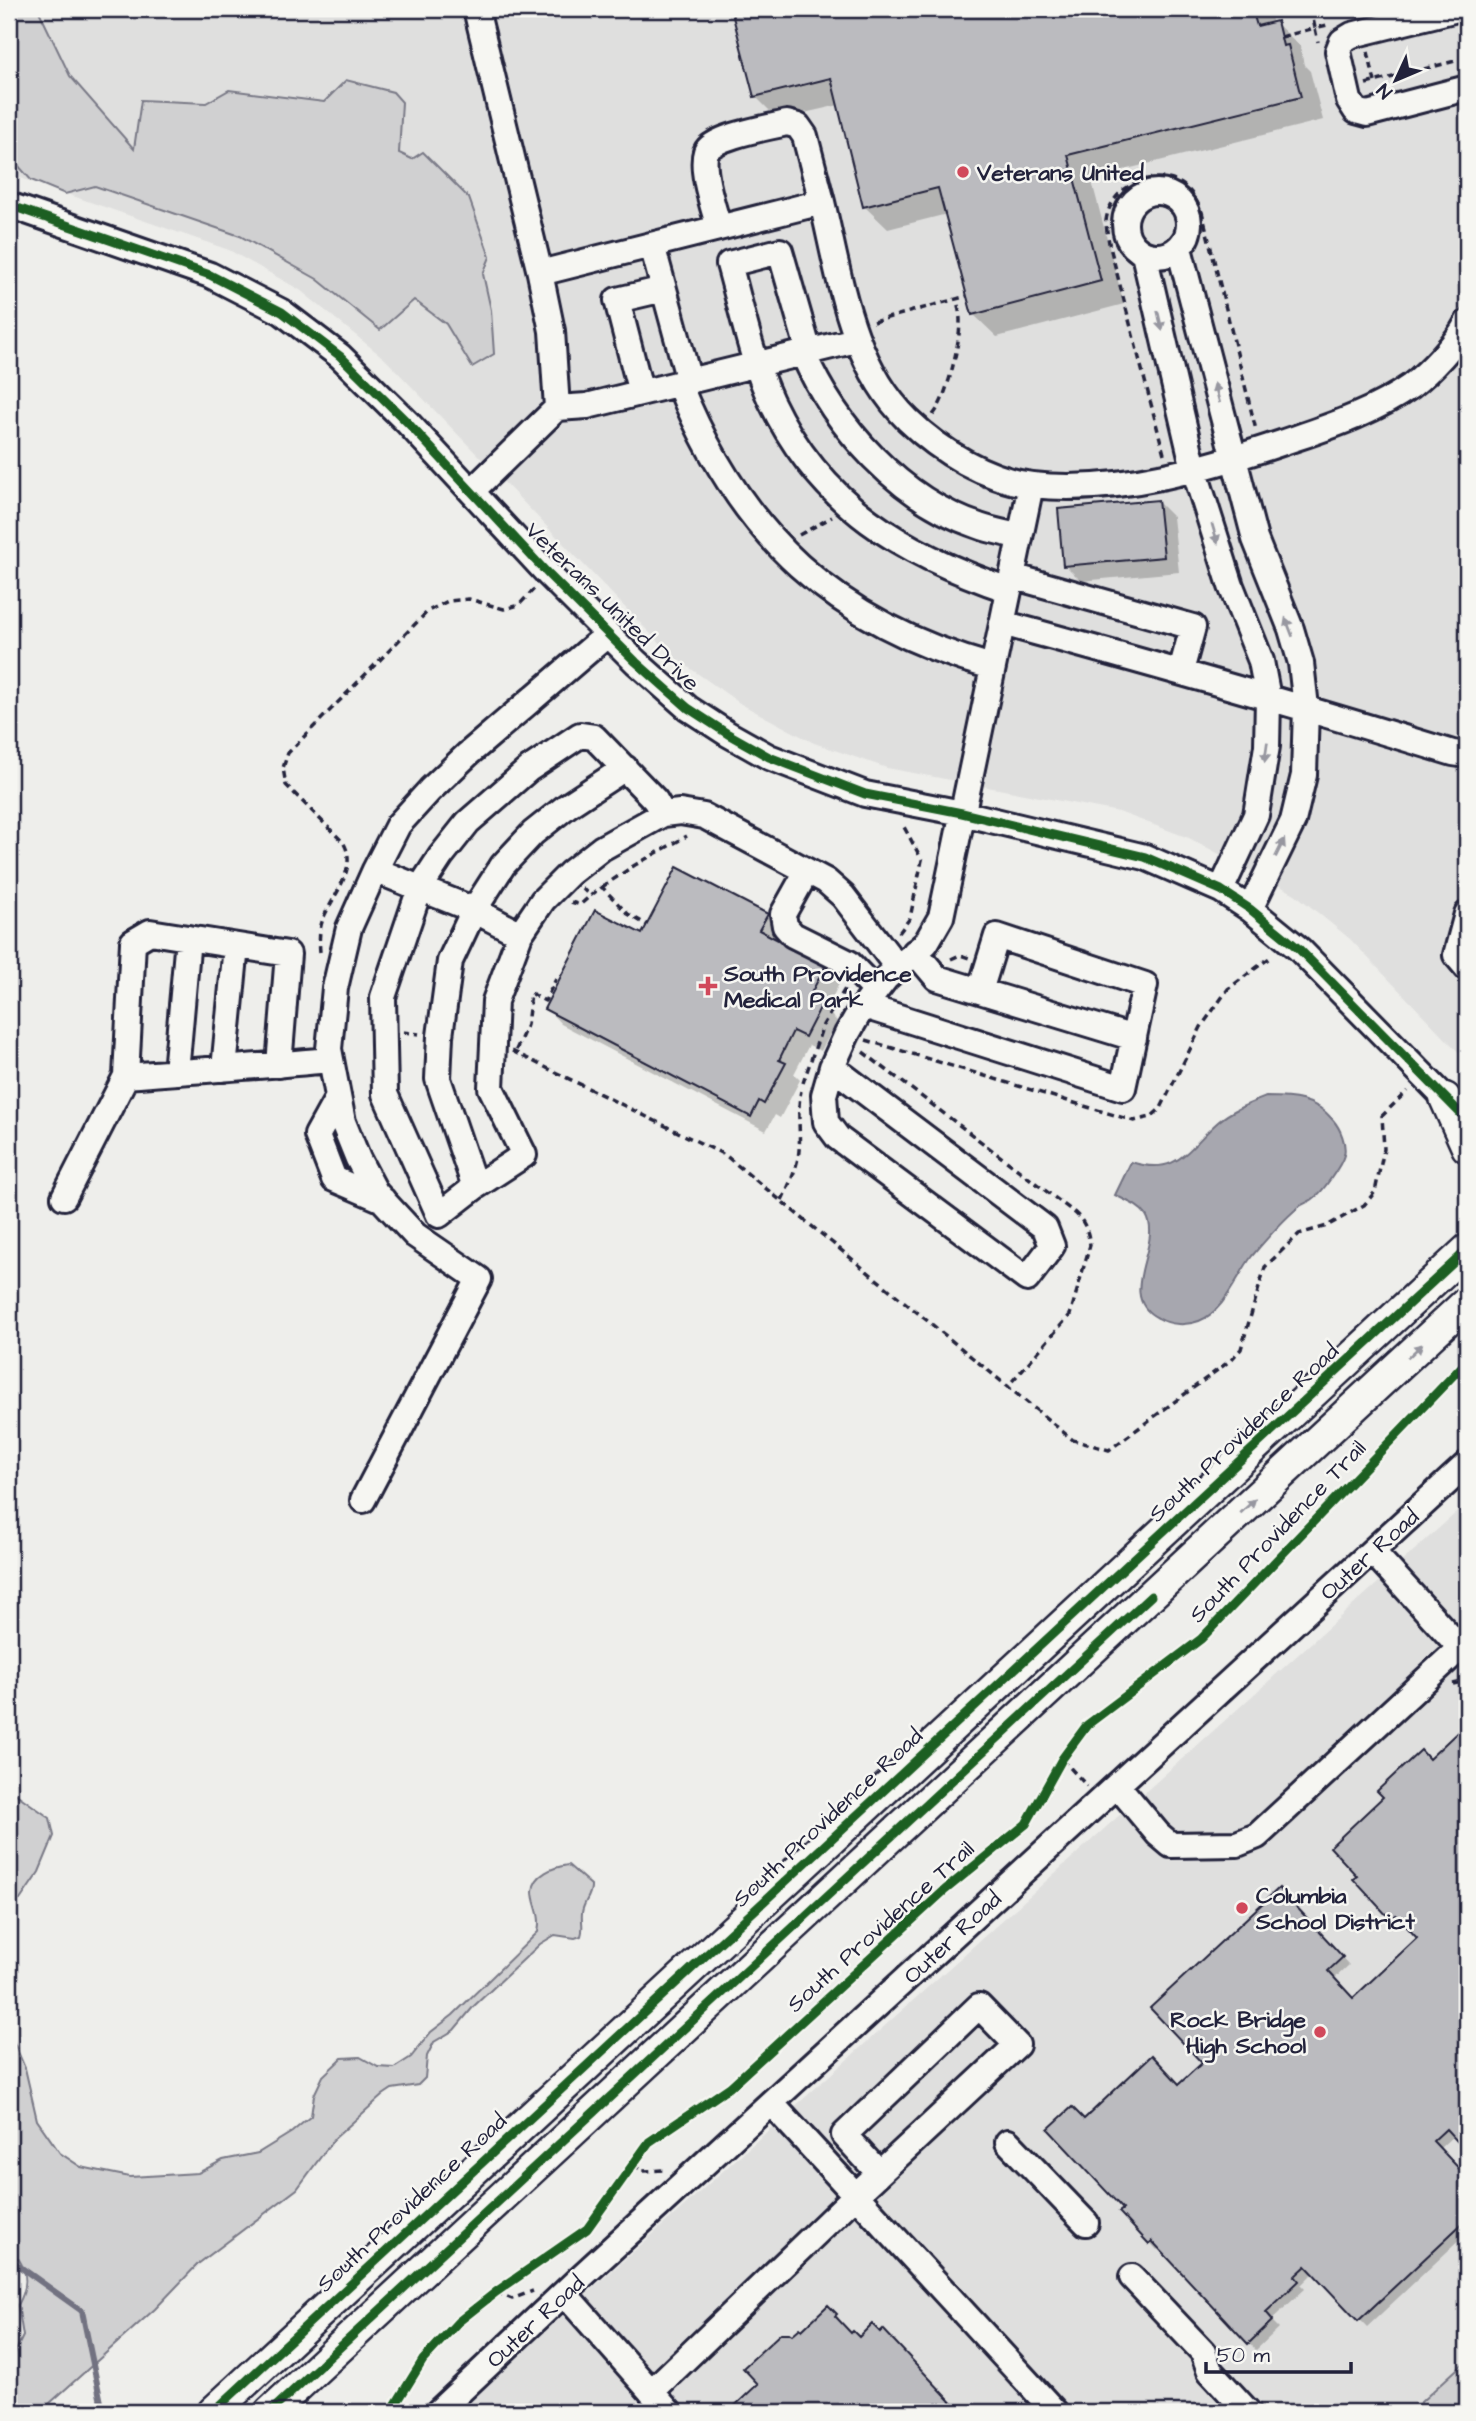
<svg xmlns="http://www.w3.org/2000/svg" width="1476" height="2421" viewBox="0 0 1476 2421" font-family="'Architects Daughter',sans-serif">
	<rect width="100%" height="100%" fill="#eeeeeb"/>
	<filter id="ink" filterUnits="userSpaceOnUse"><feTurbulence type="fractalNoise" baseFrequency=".0143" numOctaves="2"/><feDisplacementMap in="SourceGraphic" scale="14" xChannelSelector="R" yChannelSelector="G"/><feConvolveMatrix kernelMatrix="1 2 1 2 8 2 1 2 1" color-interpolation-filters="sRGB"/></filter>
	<g filter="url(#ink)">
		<!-- built -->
		<path fill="#dfdfde" d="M9,9H1467V1061L1350,939L1295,894L1189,838L1119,812L887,768L814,743L741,704L670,654L385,359L300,290L229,250L9,174Z
			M1467,1503V2412H458L565,2313Z"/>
		<!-- green -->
		<path fill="#d0d0d1" stroke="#797986" stroke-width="2" d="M9,9H38L70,76L134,149L141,100L206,103L229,90L324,102L346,80L393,92L402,102L399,153L412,159L423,152L469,198L490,257L483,274L491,310L494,354L472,367L446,324L414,300L380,330L317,279L240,236L95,186L65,194L31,180L9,155Z
			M9,1789L50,1818L54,1836L39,1872L20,1900L9,1904Z
			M568,1865L591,1885C592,1896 583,1902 582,1913C581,1922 584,1927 581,1936L575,1938L555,1935L540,1944L474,2006L454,2030L434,2042L427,2056L425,2078L418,2085L392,2089L383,2095L334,2139L297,2189L198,2264L155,2309L40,2412H9L11,2361L23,2336L18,2305C27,2289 29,2274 18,2258L9,2257V2031L25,2068L37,2120L60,2153L81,2167L130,2177L198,2173L223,2160L258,2153L292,2132L311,2116L314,2095L323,2076L342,2058L360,2057L378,2067L394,2068L411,2057L431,2032L453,2015L538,1932C542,1914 533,1905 533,1891C534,1874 554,1867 568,1865Z
			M1467,2360V2412H1410Z"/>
		<!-- water -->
		<path fill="#a7a7af" stroke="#727281" stroke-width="2" d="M1266,1097C1292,1097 1315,1098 1333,1120C1340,1128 1347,1144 1344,1155C1342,1164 1322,1193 1314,1198C1310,1202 1304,1203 1300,1206C1287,1216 1263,1243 1252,1256C1236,1277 1225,1311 1199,1321C1186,1326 1170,1325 1158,1318C1114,1296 1164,1244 1146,1215C1139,1205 1126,1201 1115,1195L1131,1162C1178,1177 1187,1149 1218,1122C1232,1110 1248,1104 1266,1097Z"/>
		<!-- shadow -->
		<path fill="#0003" d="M733,9H1269L1273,24L1276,23L1300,46L1304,65L1310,71L1323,120L1091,178L1124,304L997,337L973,314L947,214L888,229L864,206L839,105L778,119L755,96Z
			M1158,502L1173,517L1179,572L1081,581L1065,565Z
			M767,916L782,931L777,941L825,967L840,982L826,1010L837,1021L821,1051L809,1045L794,1074L800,1080L780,1118L775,1115L766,1131L561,1024L546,1008L643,937Z
			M1467,1725V2149L1454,2135L1439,2149L1467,2179V2233L1367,2327L1314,2272L1301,2285L1305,2289L1271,2320L1279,2328L1256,2350L1160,2247L1157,2250L1122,2212L1125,2209L1084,2122L1180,2086L1204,2063L1279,1890L1349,1965L1334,1979L1354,2000L1420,1938L1404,1922L1400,1926L1356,1879L1429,1761Z
			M828,2307L839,2318L837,2321L851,2335L859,2339L880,2335L883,2331L959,2412H730L760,2384L792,2337L802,2332Z"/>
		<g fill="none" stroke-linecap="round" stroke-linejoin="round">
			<!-- stream -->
			<path stroke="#727281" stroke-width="6" d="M9,2259L82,2311L103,2412"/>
		</g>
		<!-- building -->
		<path fill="#bbbbbf" stroke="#22223b" stroke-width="2" d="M731,9H1252L1257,26L1277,21L1283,46L1288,45L1301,97L1068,155L1101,281L972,315L938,188L863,207L831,78L754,97Z
			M1158,500L1164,557L1063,566L1058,509Z
			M677,867L768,914L759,930L826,965L809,997L822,1004L805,1037L793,1031L779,1060L786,1063L764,1104L759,1101L751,1117L544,1009L595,910L642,934Z
			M1467,1723V2152L1446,2129L1433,2141L1467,2177V2219L1358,2321L1306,2266L1295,2276L1299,2281L1266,2312L1273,2320L1248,2344L1152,2241L1149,2244L1119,2212L1123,2209L1048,2129L1072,2107L1084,2119L1152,2055L1179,2084L1202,2063L1150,2008L1279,1888L1343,1957L1328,1971L1353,1998L1417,1938L1396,1915L1391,1920L1353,1879L1357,1876L1330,1847L1383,1797L1377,1791L1421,1750L1429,1759Z
			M828,2305L837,2314L835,2316L851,2333L853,2331L859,2337L872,2324L880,2332L883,2329L961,2412H728L758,2384L743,2368L781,2333H789L792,2335L800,2328L802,2330Z"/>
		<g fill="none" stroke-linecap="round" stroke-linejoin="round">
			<defs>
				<path id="minor" d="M1457,9L1352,35L1342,41L1338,51L1349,100L1356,111L1367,114L1467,88
					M1125 224a32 32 0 1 1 64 0a32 32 0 1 1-64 0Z
					M9,205L210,275L282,312L340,356L407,422L549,575L636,662L688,708L728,734L769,757L865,794L962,813L1145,857L1221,890L1250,909L1299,949L1457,1110
					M719,228C714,209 700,170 706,152C711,137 770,127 787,123L798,126L805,136L822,202
					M652,245L689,381
					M1179,248L1255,539L1291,629L1301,663L1306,707L1304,775L1293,821L1250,909
					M1144,254L1194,469L1231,586L1261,661L1268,698L1267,746L1256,815L1221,890
					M540,273L822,202C840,277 850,363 908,420C940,451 987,480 1032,485C1119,495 1215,466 1296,438C1335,425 1377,410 1411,386C1429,372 1457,343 1467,323
					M809,352L780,251L729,264C742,310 751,358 771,401C821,506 903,554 1009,590
					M803,353C835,427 900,500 979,526C992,531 1007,533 1020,537
					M679,384C740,535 834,623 992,667
					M641,393L617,300L664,289
					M557,408L587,406L856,340
					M472,491L557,408L552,331L540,273L476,9
					M1012,576L1193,627L1181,671
					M1002,623C1153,664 1304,707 1453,753L1467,755
					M663,814L602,848L570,873L543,900L520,934L495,1001L491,1088L524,1155L475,1187L439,1215L385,1094L383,997L420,888L441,856L468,822L529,769L580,735L594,737L655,800L663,814L680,812L704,816L826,881L843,896L898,968
					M375,870L474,910L520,934
					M807,871L783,914L785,926L793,935L849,963L876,991
					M1467,914L1456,955L1467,968
					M915,952L937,978L1134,1038
					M864,1006L1123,1088L1145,985L997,936L980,991
					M279,1065L288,954L150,932L133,942L126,1076C194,1071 263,1066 331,1060
					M832,1067L1045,1228L1052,1246L1027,1279L838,1138L826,1122L824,1095L832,1067L847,1034L859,1013L886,978L926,943L941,917L1031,485
					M224,1069L236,946
					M176,1072L188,938
					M338,1097L317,1135L334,1179L383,1200
					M475,1187L438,1079L440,1036L450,961L474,910L503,865L533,833L567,806L625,768
					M64,1197L126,1076
					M363,1500L479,1279L415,1235L376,1193L358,1159L343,1122L329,1049L335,988L349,928L375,870L398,825L430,790L468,754L608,634
					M1372,1551L1467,1655
					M1117,1785L1158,1834L1171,1845L1237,1844L1257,1836L1460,1648
					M771,2103L1055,2412
					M1008,2142L1086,2223
					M1132,2277L1203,2352L1210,2371L1248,2412
					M564,2293L669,2412
					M651,2392L856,2195L1017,2045L979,2006L844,2135L879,2173
					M438,2412L582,2276L1467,1464"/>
				<path id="major" d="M1445,1098L1467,1147
					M213,2412L1467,1250
					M270,2412L1467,1302"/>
			</defs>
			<!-- minor casing -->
			<use href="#minor" stroke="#22223b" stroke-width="30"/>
			<!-- major casing -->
			<use href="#major" stroke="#22223b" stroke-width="35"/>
			<!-- path -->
			<path stroke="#22223b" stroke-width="3.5" stroke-dasharray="7 5" stroke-linecap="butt" d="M1311,9L1315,28L1327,25
				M1281,37L1315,28L1318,42
				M1368,52L1375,82
				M1366,84L1459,60
				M873,322L967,296
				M933,415C947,399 960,343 960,321C960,314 958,306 957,299
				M1164,454L1109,243C1108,236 1106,228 1106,221C1110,185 1155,167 1183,185C1193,192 1197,202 1202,212L1256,430
				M799,535L832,517
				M602,887L635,865L687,836
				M582,888L590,896L602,887L628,914L647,925
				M571,902L580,905L590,896
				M899,933L910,918L922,860L904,827
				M320,952C319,941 319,929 323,919C333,895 359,868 343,842L286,785L283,768L288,753L428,611L448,601L469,599L504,609L519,605L535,588
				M951,959L960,955L969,958
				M403,1032L419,1034
				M866,1040L1134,1121L1151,1117L1161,1108L1201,1027L1228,989L1272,956
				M516,1050L527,1025L531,993L545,1001L556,979
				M512,1051L725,1155L1073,1440L1109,1450L1231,1360L1241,1349L1265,1267L1299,1234L1327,1226L1364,1205L1375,1192L1384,1149L1382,1116L1407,1091
				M863,1052L1075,1213C1085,1222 1088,1231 1090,1245L1070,1315L1008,1386
				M803,1083L823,1025L845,989
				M782,1200C788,1187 795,1173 798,1158C802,1136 796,1113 801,1091
				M1453,1684L1462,1682L1467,1685
				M1062,1759L1087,1786
				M633,2165L643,2171L664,2170
				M496,2292L512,2299L533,2291"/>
			<!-- minor -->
			<use href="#minor" stroke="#f6f6f2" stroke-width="24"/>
			<!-- major -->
			<use href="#major" stroke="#f6f6f2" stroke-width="30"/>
			<defs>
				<path id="cycleway" d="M9,205L210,275L282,312L340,356L407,422L549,575L636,662L688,708L728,734L769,757L865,794L962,813L1145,857L1221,890L1250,909L1299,949L1467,1120
					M213,2412L1467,1250
					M270,2412L1151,1596
					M391,2412L423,2360L458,2322L496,2292L587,2229L649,2142L730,2087L945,1890L1026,1824L1062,1759L1087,1725L1201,1639L1467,1361"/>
			</defs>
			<!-- cycleway casing -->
			<use href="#cycleway" stroke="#f6f6f2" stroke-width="13"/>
			<!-- cycleway -->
			<use href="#cycleway" stroke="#1b5e20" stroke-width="9"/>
		</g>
		<!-- one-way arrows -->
		<defs><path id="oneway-solid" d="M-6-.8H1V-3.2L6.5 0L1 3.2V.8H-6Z" transform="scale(1.75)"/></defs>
		<g fill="#9797a0">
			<use href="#oneway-solid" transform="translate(1160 321) rotate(77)"/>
			<use href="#oneway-solid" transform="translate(1217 393) rotate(-105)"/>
			<use href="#oneway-solid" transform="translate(1215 534) rotate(73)"/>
			<use href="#oneway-solid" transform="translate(1289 627) rotate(-111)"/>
			<use href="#oneway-solid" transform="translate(1266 752) rotate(98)"/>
			<use href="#oneway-solid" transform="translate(1280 848) rotate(-64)"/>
			<use href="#oneway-solid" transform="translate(1415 1351) rotate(-43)"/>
			<use href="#oneway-solid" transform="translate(1248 1506) rotate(-43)"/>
		</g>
	</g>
	<!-- markers -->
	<g fill="#d1495b" stroke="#f6f6f2" stroke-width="2.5">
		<circle cx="963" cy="172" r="7"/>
		<path d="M704.5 975.5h7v7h7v7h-7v7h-7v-7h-7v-7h7z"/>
		<circle cx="1242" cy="1908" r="7"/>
		<circle cx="1320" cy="2032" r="7"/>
	</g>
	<g text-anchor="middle" stroke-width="5" stroke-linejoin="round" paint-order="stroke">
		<!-- poi labels -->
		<g font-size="23" font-weight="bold" fill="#22223b" stroke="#f6f6f2" text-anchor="start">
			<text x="977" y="180">Veterans United</text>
			<text x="724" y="981">South Providence<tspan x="724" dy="26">Medical Park</tspan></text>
			<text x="1256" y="1903">Columbia<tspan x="1256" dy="26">School District</tspan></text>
			<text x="1306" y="2027" text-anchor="end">Rock Bridge<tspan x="1306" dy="26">High School</tspan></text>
		</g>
		<!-- street labels -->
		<g font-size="23" fill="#22223b" stroke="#f6f6f2">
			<text transform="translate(613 606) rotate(44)" y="8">Veterans United Drive</text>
			<text transform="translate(1243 1432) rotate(-43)" y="8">South Providence Road</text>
			<text transform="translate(1277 1531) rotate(-46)" y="8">South Providence Trail</text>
			<text transform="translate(1369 1554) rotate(-42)" y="8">Outer Road</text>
			<text transform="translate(827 1817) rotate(-43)" y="8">South Providence Road</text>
			<text transform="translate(880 1926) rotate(-42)" y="8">South Providence Trail</text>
			<text transform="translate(952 1937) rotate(-43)" y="8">Outer Road</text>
			<text transform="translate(411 2202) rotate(-43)" y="8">South Providence Road</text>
			<text transform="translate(535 2321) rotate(-43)" y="8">Outer Road</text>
		</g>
	</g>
	<!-- margin -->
	<rect width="1476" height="2421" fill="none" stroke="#f6f6f2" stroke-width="35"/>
	<rect x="18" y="18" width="1441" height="2386" fill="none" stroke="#22223b" stroke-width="2.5" filter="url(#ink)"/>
	<!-- north arrow -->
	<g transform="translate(1396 80) rotate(226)" stroke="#f6f6f2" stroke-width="5" paint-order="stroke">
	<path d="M0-5L12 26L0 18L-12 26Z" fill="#22223b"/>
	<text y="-10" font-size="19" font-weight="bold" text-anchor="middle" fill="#22223b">N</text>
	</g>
	<!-- scale -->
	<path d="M1206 2362v10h145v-10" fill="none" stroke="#22223b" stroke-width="3.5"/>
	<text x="1217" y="2362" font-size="21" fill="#22223b" stroke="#f6f6f2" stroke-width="5" paint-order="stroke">50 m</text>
</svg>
